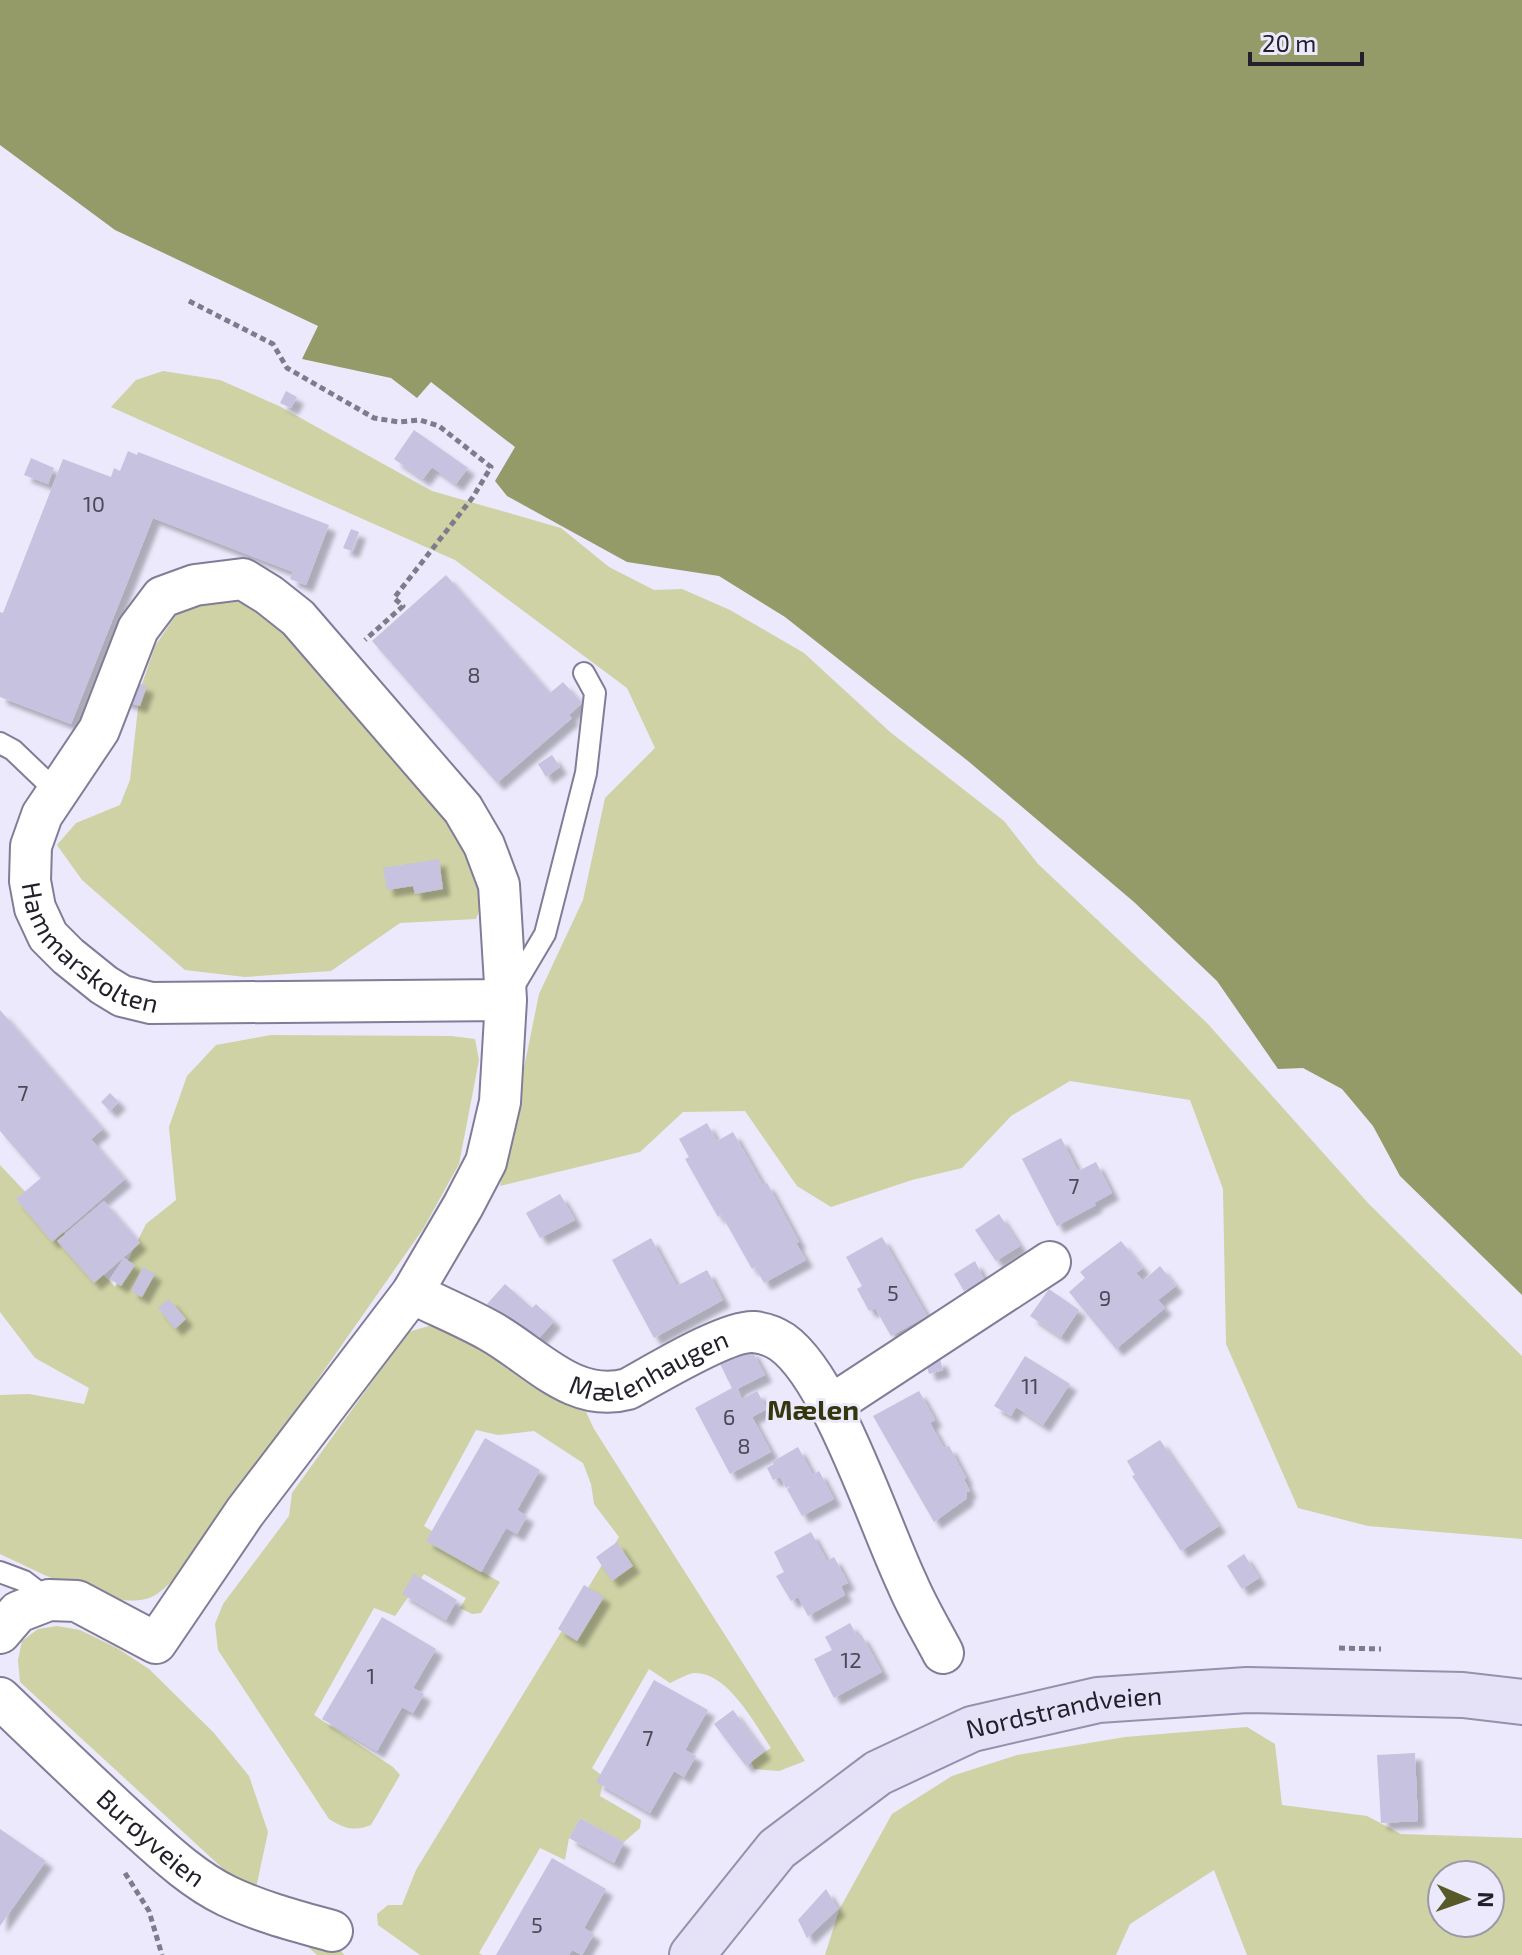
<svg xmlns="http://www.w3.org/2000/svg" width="1522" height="1955" viewBox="0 0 1522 1955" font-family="'Exo 2',sans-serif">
	<defs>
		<filter id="shadow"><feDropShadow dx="7" dy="7" stdDeviation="2" flood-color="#0004"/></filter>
	</defs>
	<rect width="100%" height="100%" fill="#ebe9fb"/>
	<!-- green -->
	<path fill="#ced2a4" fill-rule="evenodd" d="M163,371L220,380L279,406L432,491L561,528L609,567L654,590L682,589L730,610L804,653L890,732L1004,821L1038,864L1207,1023L1368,1203L1522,1356V1539L1368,1526L1298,1508L1226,1344L1223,1189L1190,1100L1070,1081L1011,1116L962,1168L912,1180L831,1207L797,1186L745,1111L683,1112L640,1152L500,1186L539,994L583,900L605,798L655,748L627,688L455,560L111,407L136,380Z
		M215,598L247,602L271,619L445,812L471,856L483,901L476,919L400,923L331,971L245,977L185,970L82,880L57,845L76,823L120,805L130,780L140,690L155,646L178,612Z
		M271,1035L451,1036L475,1039L479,1060L459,1164L423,1229L185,1569C176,1577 167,1587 157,1594C121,1618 36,1570 0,1554V1395L29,1394L84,1404L89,1388L35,1358L0,1312V1165L115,1287L146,1224L176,1200L169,1127L187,1076L216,1045Z
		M436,1324L581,1401L594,1429L805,1761L779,1771L754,1769L751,1761L771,1748C755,1724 727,1671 694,1673C687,1674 677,1680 670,1683L649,1669L592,1768L604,1777L600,1796L641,1820L640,1828L624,1842L580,1818L569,1838L565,1860L540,1848L479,1953L482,1955H420L378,1925L377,1914L388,1905H402L416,1870L619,1537L594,1504L591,1484L583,1463L534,1431L498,1435L476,1430L424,1526L440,1536L435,1545L500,1582L481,1613L472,1614L460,1608L466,1598L424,1574L395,1616L374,1608L314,1715L393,1767L400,1775L371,1825C354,1832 343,1828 329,1819L218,1650L215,1624L223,1604L289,1516L292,1493L408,1332Z
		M57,1626L80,1630L117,1648L149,1669L214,1733L249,1776L268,1832L256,1888L330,1934L344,1955H317L20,1682L18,1660L22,1641L38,1629Z
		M1247,1727L1275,1744L1282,1805L1367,1816L1401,1834L1522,1838V1955H1247L1214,1870L1130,1924L1116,1955H825L839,1910L892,1814L952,1776L1017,1755L1125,1737ZM1442,1875H1490V1923H1442Z"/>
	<!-- water -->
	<path fill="#959a69" d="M0,0H1522V1295L1400,1176L1373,1126L1342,1089L1303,1068L1278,1069L1217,981L1134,902L968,761L785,617L719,576L627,562L507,496L495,481L515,447L431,382L417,398L391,378L302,359L318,326L115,230L0,145Z"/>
	<!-- building -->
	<path fill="#c6c2df" filter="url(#shadow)" d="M286,391L297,397L291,408L280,403Z
		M414,430L468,468L456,484L432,467L423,479L394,459Z
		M128,451L137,455L138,452L329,525L306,585L290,579L293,572L153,518L71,724L0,697V612L3,613L63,459L111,477L114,468L120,471Z
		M31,458L54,468L48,484L24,475Z
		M351,529L359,532L352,551L343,548Z
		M446,575L550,693L563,682L582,703L569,715L572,718L497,783L372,641Z
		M128,680L147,686L140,706L121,700Z
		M552,755L560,767L546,777L538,764Z
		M439,859L443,889L415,894L413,886L387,890L383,868Z
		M0,1010L103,1129L91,1139L125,1179L52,1242L16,1199L41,1178L0,1131Z
		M110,1093L119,1102L110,1111L101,1102Z
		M707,1123L717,1141L733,1132L763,1185L767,1183L799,1242L796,1243L806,1260L764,1283L755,1267L752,1269L721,1214L718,1217L685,1159L689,1157L679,1139Z
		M1061,1138L1078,1171L1096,1162L1112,1193L1094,1203L1096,1205L1057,1226L1022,1159Z
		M560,1194L575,1220L540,1238L526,1213Z
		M104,1201L140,1243L94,1283L57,1241Z
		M999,1214L1020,1246L996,1261L975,1230Z
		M882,1237L927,1316L891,1336L875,1308L869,1311L857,1289L862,1286L846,1257Z
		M651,1238L677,1286L707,1270L723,1300L654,1338L612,1260Z
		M1121,1241L1143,1268L1136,1273L1143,1281L1160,1266L1176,1286L1158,1300L1165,1308L1116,1349L1069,1292L1085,1278L1080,1272Z
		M124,1258L135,1265L121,1286L110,1279Z
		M975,1261L984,1279L964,1291L954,1274Z
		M143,1267L155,1274L142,1297L131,1291Z
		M505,1284L532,1308L536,1304L554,1321L533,1345L487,1304Z
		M1049,1289L1079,1310L1061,1337L1030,1316Z
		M169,1299L186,1319L175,1329L158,1308Z
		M751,1349L765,1375L737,1389L742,1399L757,1391L767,1409L752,1417L771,1452L730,1474L695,1408L732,1388L720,1364Z
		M1025,1356L1070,1384L1043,1425L1016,1407L1011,1416L994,1406Z
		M940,1359L943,1370L929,1374L926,1363Z
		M919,1391L935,1420L930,1423L944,1448L949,1446L966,1478L964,1479L970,1491L967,1492L966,1499L934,1522L873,1416Z
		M485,1438L540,1470L517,1510L527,1516L517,1534L506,1528L481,1572L426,1541Z
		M1160,1440L1219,1526L1181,1551L1132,1476L1135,1475L1127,1461Z
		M798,1447L813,1475L819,1471L834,1499L802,1516L787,1489L804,1478L786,1488L780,1477L773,1480L767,1468L774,1464L772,1462Z
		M811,1532L827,1561L834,1557L848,1583L841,1586L845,1595L808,1616L798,1597L791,1601L776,1576L784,1572L774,1552Z
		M617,1542L633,1566L612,1581L596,1557Z
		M1244,1554L1259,1578L1242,1589L1227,1566Z
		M414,1574L457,1600L446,1620L402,1594Z
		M584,1585L604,1597L577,1641L558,1629Z
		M382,1617L436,1649L413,1688L424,1694L413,1713L402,1707L377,1751L322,1719Z
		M850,1623L857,1636L861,1634L882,1672L834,1698L814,1659L832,1650L825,1637Z
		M654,1680L708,1710L685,1750L696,1756L684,1777L674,1771L650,1813L596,1782Z
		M733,1710L764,1752L746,1766L714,1724Z
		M1415,1753L1418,1821L1381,1823L1377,1755Z
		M580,1818L624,1842L614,1863L569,1838Z
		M0,1829L46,1861L0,1926Z
		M552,1858L606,1889L584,1928L594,1934L582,1955L572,1950L569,1955H496Z
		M826,1889L838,1909L807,1938L798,1920Z"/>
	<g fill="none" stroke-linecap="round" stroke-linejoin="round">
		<defs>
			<path id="lane" d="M0,743L13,750L58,793
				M510,993L545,934L586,773L595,693L584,673
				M0,1572L24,1581L49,1600"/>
			<g id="street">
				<path id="s1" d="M412,1293C438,1306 465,1317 490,1331C535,1356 573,1404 628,1389C654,1375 727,1330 754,1332C764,1333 773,1336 782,1342C832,1377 879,1524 907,1583C917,1607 931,1630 943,1653"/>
				<path d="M830,1406L1050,1262"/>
				<path id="s2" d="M0,1633L18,1612L49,1600L77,1601L156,1643L245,1512L412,1293L463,1206L486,1162L500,1102L506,1000L499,885L484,845L463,809L298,618L269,595L243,579L195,585L162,597L138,629L99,730L42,815L31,846L30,881L35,908L48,936L68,956L104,985L122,996L151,1003L506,1000"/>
				<path id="s3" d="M0,1698C45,1741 89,1784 134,1825C163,1851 192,1879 227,1896C261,1912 296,1921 332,1931"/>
			</g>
			<g id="primary">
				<path id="s4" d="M692,1955L777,1849L878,1773L972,1729L1098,1700L1247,1690L1463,1695L1522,1702"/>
			</g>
		</defs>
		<!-- lane casing -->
		<use href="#lane" stroke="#817c97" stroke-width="24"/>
		<!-- street casing -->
		<use href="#street" stroke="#817c97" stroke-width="44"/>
		<!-- primary casing -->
		<use href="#primary" stroke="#9591ac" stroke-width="48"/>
		<!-- path -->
		<path stroke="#7e7c8a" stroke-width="5" stroke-dasharray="6 4" stroke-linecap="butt" d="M189,301L273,344L287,368L374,418L399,422L420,420L439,426L491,467L473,497L394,598L403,606L365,640
			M1339,1648L1381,1649
			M125,1873L149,1911L162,1955"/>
		<!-- lane -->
		<use href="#lane" stroke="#fff" stroke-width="20"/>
		<!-- street -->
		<use href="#street" stroke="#fff" stroke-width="40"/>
		<!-- primary -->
		<use href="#primary" stroke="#e5e2f7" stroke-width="44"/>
	</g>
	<g text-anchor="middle" stroke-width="6" stroke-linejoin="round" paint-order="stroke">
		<!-- number labels -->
		<g font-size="22" fill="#4b4958">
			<text x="94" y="512">10</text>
			<text x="474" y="683">8</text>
			<text x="23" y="1101">7</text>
			<text x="1074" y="1194">7</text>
			<text x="893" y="1301">5</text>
			<text x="1105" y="1306">9</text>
			<text x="1030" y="1394">11</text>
			<text x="729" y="1425">6</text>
			<text x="744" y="1454">8</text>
			<text x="851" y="1668">12</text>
			<text x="371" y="1684">1</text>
			<text x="648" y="1746">7</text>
			<text x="537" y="1933">5</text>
		</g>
		<!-- street labels -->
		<g font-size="26" fill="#22212b" stroke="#ebe9fb">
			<text dy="9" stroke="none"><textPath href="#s2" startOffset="1944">Hammarskolten</textPath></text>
			<text dy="9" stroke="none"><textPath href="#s1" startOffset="268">Mælenhaugen</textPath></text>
			<text dy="9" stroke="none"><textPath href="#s4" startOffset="460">Nordstrandveien</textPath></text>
			<text dy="9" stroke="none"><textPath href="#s3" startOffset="206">Burøyveien</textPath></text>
		</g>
		<!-- neighbourhood labels -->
		<g font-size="28" font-weight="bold" fill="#34360d" stroke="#ebe9fb">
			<text x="813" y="1420">Mælen</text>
		</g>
	</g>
	<!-- north arrow -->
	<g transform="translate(1466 1899) rotate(92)"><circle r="38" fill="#ebe9fb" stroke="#9b99a8" stroke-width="2"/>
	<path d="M0-6L14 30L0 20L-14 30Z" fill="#575a28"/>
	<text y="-12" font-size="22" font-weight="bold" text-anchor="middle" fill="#22212b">N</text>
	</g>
	<!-- scale -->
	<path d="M1250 52v12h112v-12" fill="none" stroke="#22212b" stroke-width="4"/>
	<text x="1262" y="52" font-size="24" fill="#22212b" stroke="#ebe9fb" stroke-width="6" paint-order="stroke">20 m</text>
</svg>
